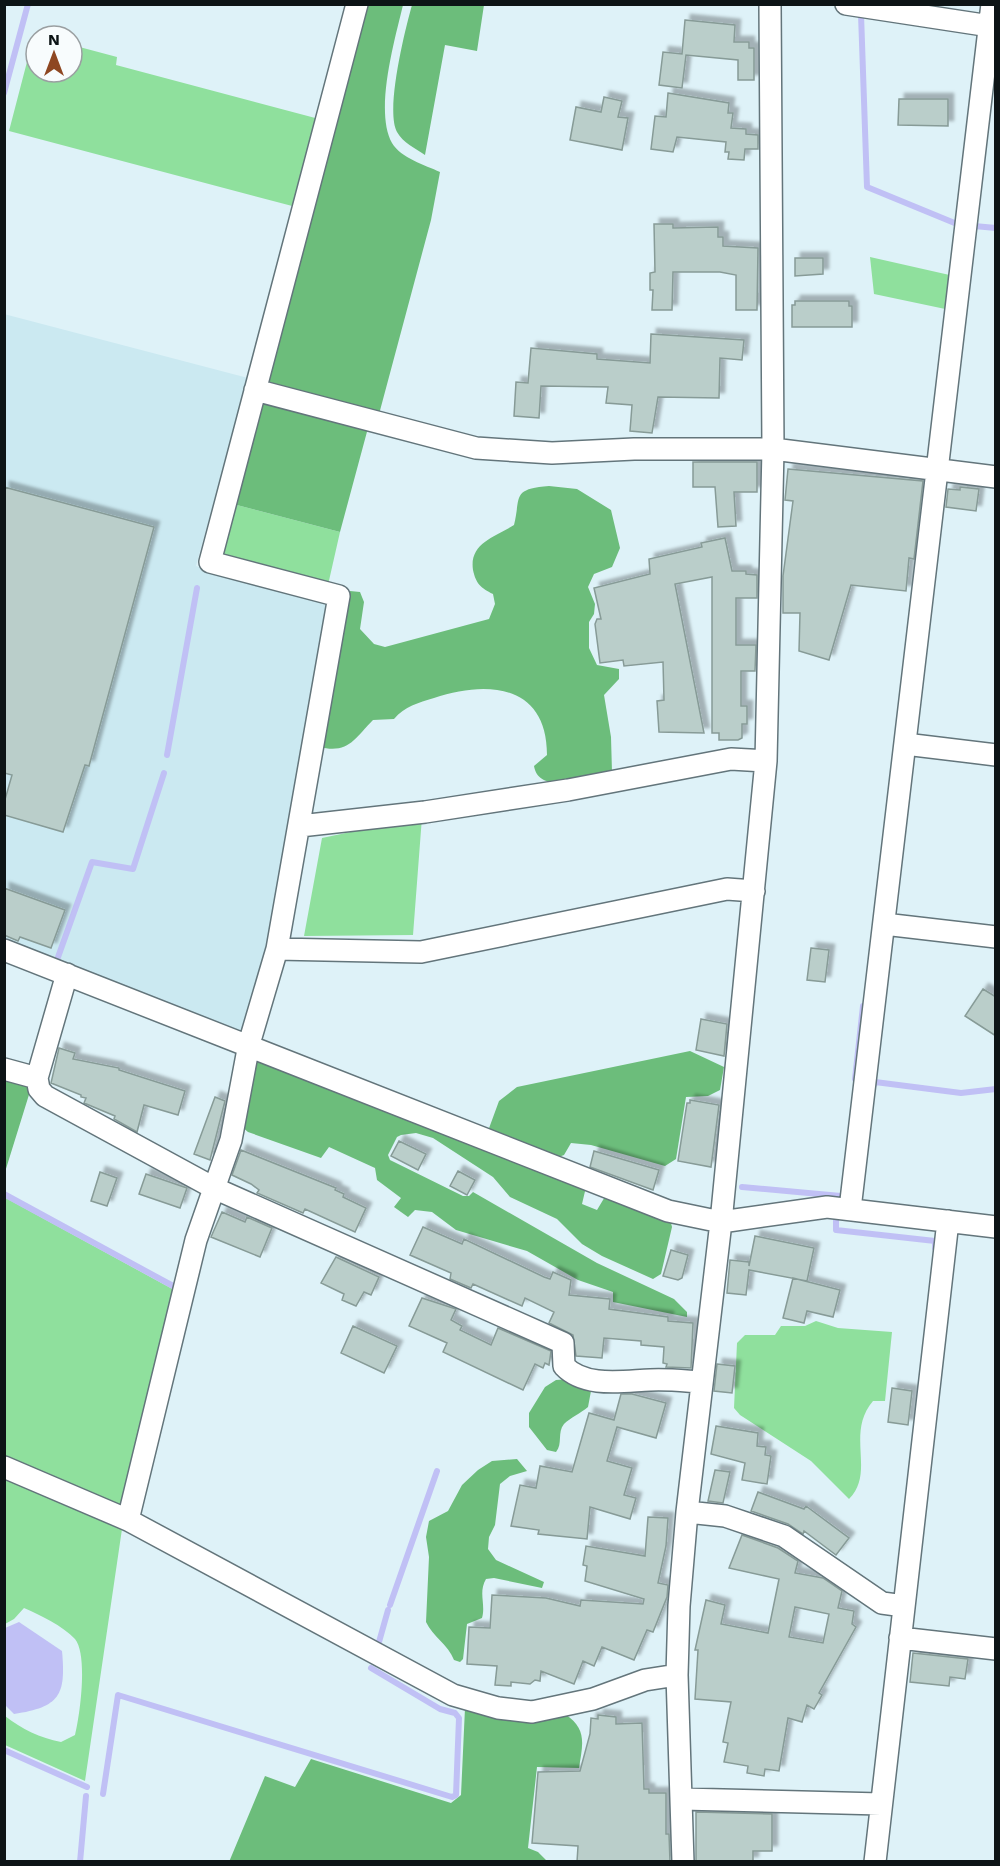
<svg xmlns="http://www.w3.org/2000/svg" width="1000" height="1866" viewBox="0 0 1000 1866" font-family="'Work Sans',sans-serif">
	<defs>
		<filter id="shadow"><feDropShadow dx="5.5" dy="-5.5" stdDeviation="1.5" flood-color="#0004"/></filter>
	</defs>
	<rect width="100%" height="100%" fill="#def2f8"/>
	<!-- built -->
	<path fill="#cbe9f1" d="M4,314L248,378L196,566L322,601L328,609L268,943L247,1027L243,1032H236L5,942Z"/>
	<!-- green -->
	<path fill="#8fe09d" d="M34,35L39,36H36V72H72V45L117,57L116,65L319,119L296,207L9,131Z
		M870,257L954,276L950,310L874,294Z
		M233,504L340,532L328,585L220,554Z
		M422,817L413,935L304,936L322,838Z
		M4,1197L178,1292L120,1508L5,1458Z
		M816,1321L838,1328L892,1332L885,1401H873C845,1434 876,1472 849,1499L811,1461L740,1415L734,1408L737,1343L745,1335H775L781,1326H805Z
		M5,1478L122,1529L85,1781L5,1745V1716C22,1729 40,1738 61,1742L75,1735C80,1715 88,1655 75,1639C63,1626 40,1615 24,1608L14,1619L5,1624Z"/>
	<!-- forest -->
	<path fill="#6cbd7b" d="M365,5H403C395,39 374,111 392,143C401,158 425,165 440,172L431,220L378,418L266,385Z
		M412,5H484L477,51L445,45L425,155C415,148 403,143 397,132C385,110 405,30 412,5Z
		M260,400L368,428L340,532L233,504Z
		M549,486L577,489L611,510L620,548L612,567L594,574L588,587L595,604L594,614L589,622V648L597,665L619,669V679L604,695L611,737L612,772C591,776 539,797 534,766L547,755C547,684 487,680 434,698C418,703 405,706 394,719L373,720C354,739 349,754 319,747L350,591L360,592L364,602L360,629L374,644L385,647L489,619L495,604L493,594C481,588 476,584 473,570C469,543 495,537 514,525C521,497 511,489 549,486Z
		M690,1051L724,1067L720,1090L708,1096L686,1097L676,1159L665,1166L591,1145L571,1143L564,1155L556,1158L488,1131L499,1101L517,1087Z
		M253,1059H260L586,1187L582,1204L597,1210L606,1195L670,1219L672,1227L661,1274L653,1279L602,1256L582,1244L557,1219L510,1197L493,1177L433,1138L416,1133L401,1135L397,1137L388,1155L390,1160L463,1196H469L473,1192L597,1263L674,1299L687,1312V1317L613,1302V1292L578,1280L527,1251L456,1230L432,1212L415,1210L408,1217L394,1207L401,1198L377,1180L375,1168L329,1147L321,1158L248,1132L241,1126Z
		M5,1077L32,1085L5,1172Z
		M569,1379L585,1384L591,1391L588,1407C581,1413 570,1418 564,1424C557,1432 563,1444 556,1452L547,1450L529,1427V1413L545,1387L556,1380Z
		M517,1459L527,1471L510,1476L500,1484L495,1525L489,1537L488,1549L496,1560L544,1582L542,1588L494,1578L486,1579C478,1593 486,1604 482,1618L467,1624L463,1659L460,1662L454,1660C448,1644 433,1637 426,1622L429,1557L426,1537L429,1521L448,1511L462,1485L478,1470L492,1461Z
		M465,1708L565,1714C587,1729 583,1743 579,1768L537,1767L528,1848L538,1852L547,1861L229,1862L265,1776L295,1787L311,1759L451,1803L461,1795Z"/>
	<!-- water -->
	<path fill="#c0c0f5" d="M19,1622L62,1651C66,1695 60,1707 14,1714L5,1705V1628Z"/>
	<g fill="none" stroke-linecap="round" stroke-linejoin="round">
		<!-- stream -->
		<path stroke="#c0c0f5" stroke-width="6" d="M861,14L867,187L957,224
			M4,93L28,4
			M974,226L996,228
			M167,755L197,588
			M57,960L92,862L133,869L164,773
			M855,1079L863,1006
			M873,1087L875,1082L961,1093L996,1089
			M742,1187L841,1196
			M4,1194L175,1287
			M836,1220V1230L935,1241V1248
			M390,1605L437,1471
			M379,1642L388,1610
			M4,1750L87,1787
			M103,1794L118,1695L452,1797L456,1795L459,1718L455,1713L440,1709L371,1668
			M80,1862L86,1796"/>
	</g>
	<!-- building -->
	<path fill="#baceca" stroke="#879b97" stroke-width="1.5" fill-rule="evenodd" filter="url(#shadow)" d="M685,20L735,25L734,42H749V48H754V80H738V60L686,55L682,88L659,85L663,52L682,54Z
		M668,93L729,103L728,113H733L731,128L746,129V134L758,135V149H745L744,160L728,159L729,152H725L726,142L677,137L673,152L651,149L655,116L666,117Z
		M604,97L622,101L618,117L628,118L622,150L570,140L576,107L601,112Z
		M899,99H948V126L898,125Z
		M654,224H673V228L718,227V237H723V246L758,248L757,310H736V275L720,272H673L672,310H652L653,290H650V273L655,272Z
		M795,258H823V274L795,276Z
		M795,301H849V306H852V327H792V305H795Z
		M651,334L744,340L742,360L720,358L719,398L658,397L652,433L630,431L632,405L606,403L608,387L541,386L539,418L514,416L516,382L528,383L531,348L597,354V359L650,363Z
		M693,462H757V492H734L736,526L718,527L715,487H693Z
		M788,469L923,481L914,559L909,558L906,591L851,585L829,660L799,651L800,613H783V576L793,501L785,500Z
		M4,487L154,527L89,766L85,765L63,832L4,815V803L12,775L4,773Z
		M960,487L979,489L976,511L946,507L948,489L960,490Z
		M725,538L732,571H746V574L757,575V598H736V645H756L755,671H741V706H747V724H742V738L738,740H719V733H712V577L675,584L704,733L659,732L657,701L664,700L663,662L624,666L623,660L600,663L595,624L597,619H601L594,588L650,574L649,559L702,547L701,543Z
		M4,888L65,910L51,948L20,937L18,941L4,935Z
		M811,948L829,950L825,982L807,980Z
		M983,989L996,997V1036L965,1016Z
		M701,1019L727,1024L724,1056L696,1050Z
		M59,1048L75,1053L73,1059L119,1068V1070L185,1091L178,1115L144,1105L137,1132L114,1119L115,1116L84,1103L86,1098L81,1097V1095L51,1083Z
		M215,1097L225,1101L210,1160L194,1154Z
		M690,1100L719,1105L711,1167L678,1161L687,1103H690Z
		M399,1141L426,1154L418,1170L391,1156Z
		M241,1150L336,1188L335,1190L344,1194L343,1197L366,1208L355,1232L305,1209L303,1213L257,1193L259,1190L251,1184L232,1175Z
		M594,1151L659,1170L653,1190L590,1167Z
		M458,1171L475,1180L467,1195L450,1186Z
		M100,1172L117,1178L107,1206L91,1201Z
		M146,1174L187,1188L180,1208L139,1194Z
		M222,1212L245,1222L247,1217L272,1228L260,1257L211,1237Z
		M423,1227L462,1244L464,1239L544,1277L550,1279L553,1272L571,1280L569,1295L610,1299L609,1309L668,1317V1321L693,1323L691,1368L666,1367L667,1364L663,1363L664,1347L641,1345V1341L604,1338L602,1358L576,1356L573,1335L549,1323L554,1312L525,1298L522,1306L473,1284L471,1288L450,1279L451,1273L410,1255Z
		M755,1236L814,1248L807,1281L749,1270L746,1295L727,1293L730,1260L749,1262V1266Z
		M671,1250L688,1255L682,1278L678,1280L663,1276Z
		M336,1257L379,1277L371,1295L364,1292L356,1306L342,1300L344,1294L321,1283Z
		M793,1278L840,1290L833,1317L807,1311L804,1323L783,1318Z
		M422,1298L456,1309L451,1320L462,1326L460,1330L491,1345L498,1328L551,1351L549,1365L545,1363L543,1368L535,1364L523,1390L443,1352L447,1343L409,1326Z
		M353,1326L397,1346L384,1373L341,1353Z
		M717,1364L735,1366L732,1393L714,1391Z
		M892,1388L912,1391L908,1425L888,1422Z
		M621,1394H632L666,1403L656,1438L617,1427L607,1461L632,1468L624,1495L636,1498L630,1519L590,1507L587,1539L538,1534L539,1530L511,1526L520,1485L536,1488L540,1466L572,1472L589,1413L614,1420Z
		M716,1426L758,1433L757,1446L766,1447L765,1455L771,1456L767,1484L742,1480L745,1463L711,1454Z
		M715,1470L730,1472L723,1503L708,1501Z
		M758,1492L804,1509L806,1506L849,1538L836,1555L804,1531L803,1534L788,1524L751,1511Z
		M648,1517L668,1518L666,1546L658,1583L668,1585L667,1597L653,1632L647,1630L634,1660L602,1647L594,1666L583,1661L574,1684L541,1671L540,1681L535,1680L530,1684L511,1682V1686L495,1685L497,1666L467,1664L469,1627L490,1628L492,1595L546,1598L580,1606L581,1600L643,1604L644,1599L585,1581L587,1566L583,1565L586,1546L645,1556Z
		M742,1535L778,1548L798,1561L795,1573L823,1578L842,1591L838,1608L854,1611L852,1624L856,1627L819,1693L822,1695L814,1709L807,1705L802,1722L788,1718L779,1771L765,1769L764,1776L747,1773L748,1766L724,1762L728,1743L723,1742L731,1702L695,1699L698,1650H695L706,1600L725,1605L721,1624L768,1633L779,1579L729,1568ZM795,1607L829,1614L823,1643L789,1637Z
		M913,1653L968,1659L965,1679L950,1677L949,1686L910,1682Z
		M598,1715L616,1717V1724L642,1723L644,1789H649V1793H666V1834H669L670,1862H577L578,1846L532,1843L538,1772L580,1771L590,1734L591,1718L598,1719Z
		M696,1812L772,1814V1851H753V1862H696Z"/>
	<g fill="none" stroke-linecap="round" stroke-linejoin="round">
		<defs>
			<path id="minor" d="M846,4L990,26
				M255,390L476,448L552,453L634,449H773L996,477
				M905,744L996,755
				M300,826L425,812L568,790L731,759L766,761
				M884,924L996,937
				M277,949L421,952L727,889L754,891
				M4,950L668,1211L721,1222L827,1207L996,1227
				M4,1069L37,1078L67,974
				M37,1078L39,1089L45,1096L214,1188L563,1343L564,1366C585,1388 623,1381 650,1380C667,1379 685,1381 702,1382
				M850,1209L992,4
				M4,1467L128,1520L453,1695L498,1708L532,1712L593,1699L645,1680L677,1675
				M687,1512L725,1516L784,1536L882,1603L904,1606
				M128,1520L196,1240L231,1140L249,1044L277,949L339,596L210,562L357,4
				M900,1638L996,1649
				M682,1799L881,1804
				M683,1862L677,1675L679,1606L687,1512L721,1222L766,761L773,449L770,4
				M875,1862L948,1221"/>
		</defs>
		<!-- minor casing -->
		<use href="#minor" stroke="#63757b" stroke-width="24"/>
		<!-- minor -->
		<use href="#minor" stroke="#fff" stroke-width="21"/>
	</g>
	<!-- border -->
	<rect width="1000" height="1866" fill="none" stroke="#0d1416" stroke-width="12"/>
	<!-- north arrow -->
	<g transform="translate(54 54)"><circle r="28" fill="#f8fcfd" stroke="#9a9fa1" stroke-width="1.5"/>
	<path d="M0-4.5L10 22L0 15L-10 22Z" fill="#8e4722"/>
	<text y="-9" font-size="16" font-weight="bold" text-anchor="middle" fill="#0d1416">N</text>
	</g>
</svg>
